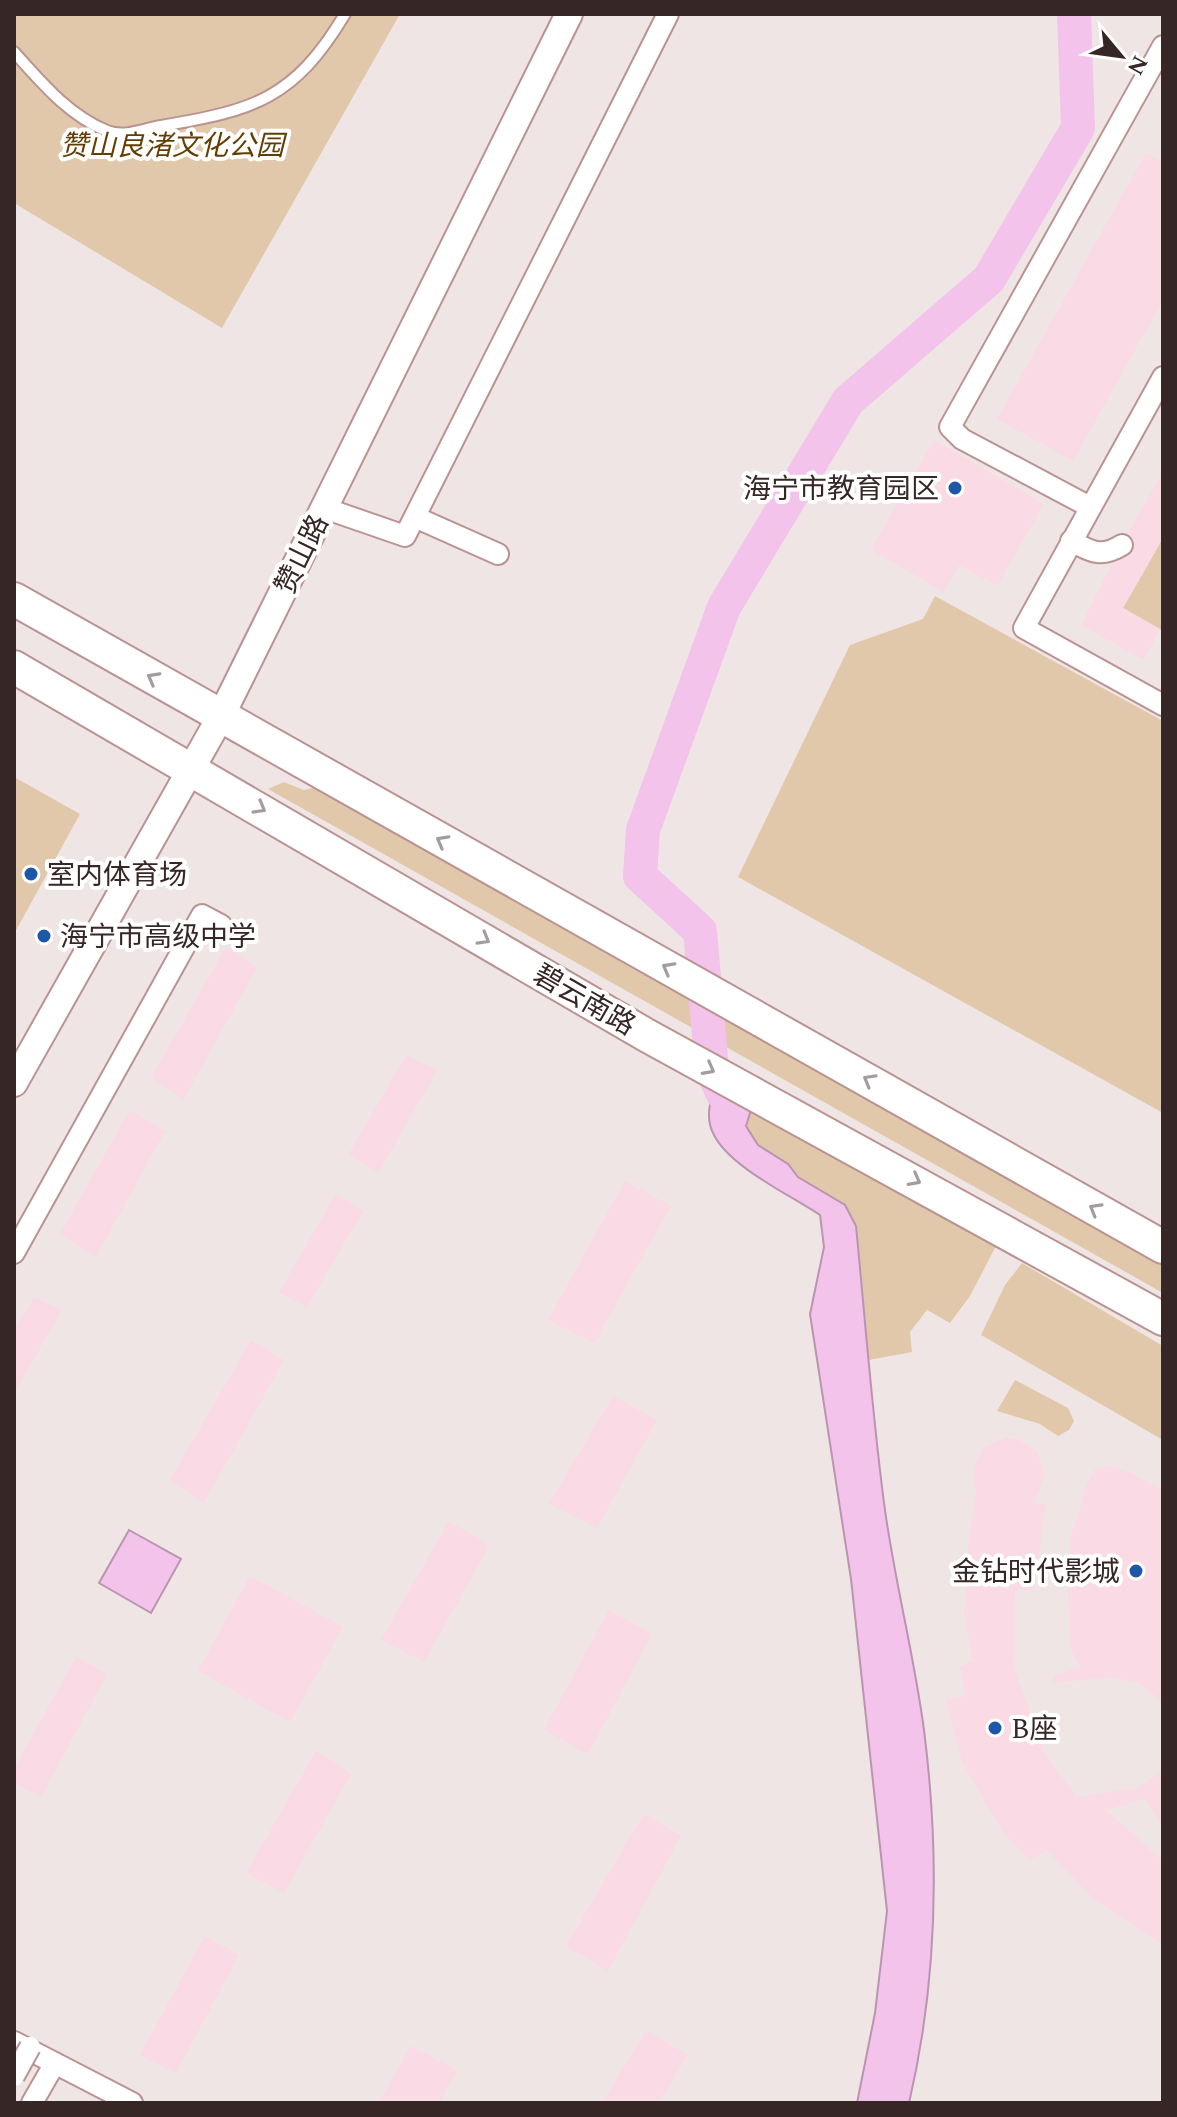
<svg xmlns="http://www.w3.org/2000/svg" width="1177" height="2117" viewBox="0 0 1177 2117" font-family="Spectral,'Noto Sans SC',serif">
	<rect width="100%" height="100%" fill="#fef6f5"/>
	<!-- built -->
	<path fill="#f0e5e5" d="M14,14H1163V2103H14Z"/>
	<!-- green -->
	<path fill="#e2c8aa" d="M14,14H400L222,328L14,203Z
		M1163,538V631L1123,608Z
		M935,596L1163,721V1113L738,877L850,645L923,619Z
		M14,777L80,814L14,934Z
		M284,782L304,790L317,787L1163,1265V1293L268,789Z
		M751,1110L996,1246L970,1296L950,1323L927,1310L910,1332L912,1352L869,1360L856,1226L845,1205L798,1177L788,1164L758,1145L745,1126Z
		M1022,1263L1163,1346V1440L981,1335L1005,1285Z
		M1015,1380L1068,1408L1074,1421L1069,1430L1058,1436L1040,1424L997,1411Z"/>
	<!-- water -->
	<path fill="#f3c3eb" stroke="#ba94b0" stroke-width="2" d="M713,1091L751,1110L746,1126L758,1145L788,1164L798,1177L845,1205L856,1226C865,1318 872,1411 884,1503C894,1579 914,1654 924,1730C940,1856 938,1979 909,2103H857L875,2013L887,1911L851,1579L810,1314L824,1247L820,1215C790,1195 730,1167 714,1135C706,1121 709,1106 713,1091Z
		M129,1530L181,1559L151,1613L99,1583Z"/>
	<g fill="none" stroke-linecap="round" stroke-linejoin="round">
		<!-- river -->
		<path stroke="#f3c3eb" stroke-width="34" d="M723,1094L712,1070L700,931L640,876L643,830L724,607L848,401L989,279L1078,128L1074,14"/>
	</g>
	<!-- building -->
	<path fill="#fadae4" d="M1146,153L1163,162V300L1073,461L997,419Z
		M934,440L1044,504L997,586L959,565L944,592L871,550Z
		M1163,471V538L1123,608L1160,629L1144,660L1081,625L1112,564L1133,551L1134,540L1128,534Z
		M226,947L257,967L184,1099L151,1078Z
		M406,1055L437,1071L379,1172L348,1155Z
		M130,1110L165,1131L96,1257L60,1234Z
		M625,1181L671,1206L594,1343L548,1320Z
		M336,1194L363,1211L307,1307L279,1292Z
		M34,1297L62,1310L14,1393V1331Z
		M251,1340L284,1360L204,1503L170,1480Z
		M613,1396L657,1420L597,1528L549,1504Z
		M1006,1438L1018,1439L1037,1451L1045,1473L1034,1504H1046L1034,1590H1015L1014,1667L1045,1753L1076,1797L1138,1788L1163,1771V1826L1145,1799L1106,1810L1163,1861V1945L1095,1900L1046,1850L1030,1860L1002,1831L962,1762L946,1700L965,1696L960,1667L973,1660L964,1614L969,1535L976,1492L973,1468L984,1447Z
		M1106,1466L1131,1473L1163,1491V1702L1140,1684L1112,1677L1054,1683L1053,1676L1081,1667L1071,1650L1067,1580H1070V1540L1087,1484L1095,1469Z
		M449,1521L489,1546L424,1662L381,1640Z
		M250,1576L343,1627L290,1722L198,1671Z
		M609,1610L652,1634L588,1754L544,1730Z
		M76,1657L107,1674L41,1797L14,1782V1769Z
		M316,1751L351,1774L284,1893L246,1873Z
		M644,1814L681,1836L608,1971L566,1946Z
		M205,1936L239,1955L176,2073L140,2055Z
		M646,2031L688,2055L658,2103H602Z
		M411,2046L457,2070L439,2103H378Z"/>
	<g fill="none" stroke-linecap="round" stroke-linejoin="round">
		<defs>
			<path id="service" d="M14,52C41,82 68,115 107,131C125,138 143,129 161,126C255,110 294,99 345,14"/>
			<path id="minor" d="M1163,377L1024,628L1163,705
				M1090,507L962,439L950,427L1163,46
				M324,508L405,536L668,14
				M415,517L498,554
				M1071,541C1092,552 1101,558 1122,545
				M14,1253L202,915L221,925
				M14,2042L132,2103
				M32,2103L55,2063"/>
			<path id="tertiary" d="M14,1083L221,716L569,14"/>
			<path id="primary" d="M14,599L1163,1247
				M14,667L646,1035L1163,1319"/>
		</defs>
		<!-- service casing -->
		<use href="#service" stroke="#ba9391" stroke-width="14"/>
		<!-- minor casing -->
		<use href="#minor" stroke="#ba9391" stroke-width="24"/>
		<!-- tertiary casing -->
		<use href="#tertiary" stroke="#ba9391" stroke-width="30"/>
		<!-- primary casing -->
		<use href="#primary" stroke="#ba9391" stroke-width="36"/>
		<!-- service -->
		<use href="#service" stroke="#fff" stroke-width="10"/>
		<!-- minor -->
		<use href="#minor" stroke="#fff" stroke-width="20"/>
		<!-- tertiary -->
		<use href="#tertiary" stroke="#fff" stroke-width="26"/>
		<!-- primary -->
		<use href="#primary" stroke="#fff" stroke-width="32"/>
		<defs>
			<path id="minor-bridge" d="M14,2076L30,2047"/>
		</defs>
		<!-- minor-bridge casing -->
		<use href="#minor-bridge" stroke="#ba9391" stroke-width="24" stroke-linecap="butt"/>
		<!-- minor-bridge -->
		<use href="#minor-bridge" stroke="#fff" stroke-width="20"/>
	</g>
	<!-- one-way arrows -->
	<defs><path id="oneway-chevron" d="M-2-3.5L2.5 0L-2 3.5" fill="none" stroke-width="1.6" stroke-linecap="round" stroke-linejoin="round" transform="scale(2)"/></defs>
	<g stroke="#a59d9d">
		<use href="#oneway-chevron" transform="translate(153 678) rotate(-151)"/>
		<use href="#oneway-chevron" transform="translate(260 808) rotate(30)"/>
		<use href="#oneway-chevron" transform="translate(442 841) rotate(-151)"/>
		<use href="#oneway-chevron" transform="translate(484 939) rotate(30)"/>
		<use href="#oneway-chevron" transform="translate(668 968) rotate(-151)"/>
		<use href="#oneway-chevron" transform="translate(709 1069) rotate(28)"/>
		<use href="#oneway-chevron" transform="translate(869 1080) rotate(-150)"/>
		<use href="#oneway-chevron" transform="translate(915 1180) rotate(28)"/>
		<use href="#oneway-chevron" transform="translate(1095 1209) rotate(-150)"/>
	</g>
	<!-- markers -->
	<g fill="#1c57a8" stroke="#fff" stroke-width="3">
		<circle cx="955" cy="488" r="8"/>
		<circle cx="31" cy="874" r="8"/>
		<circle cx="44" cy="936" r="8"/>
		<circle cx="1136" cy="1571" r="8"/>
		<circle cx="995" cy="1728" r="8"/>
	</g>
	<g text-anchor="middle" stroke-width="8" stroke-linejoin="round" paint-order="stroke">
		<!-- park labels -->
		<g font-size="28" font-style="italic" fill="#623e02" stroke="#fff">
			<text x="172" y="155">赞山良渚文化公园</text>
		</g>
		<!-- poi labels -->
		<g font-size="28" fill="#362625" stroke="#fff" text-anchor="start">
			<text x="939" y="498" text-anchor="end">海宁市教育园区</text>
			<text x="47" y="884">室内体育场</text>
			<text x="60" y="946">海宁市高级中学</text>
			<text x="1120" y="1581" text-anchor="end">金钻时代影城</text>
			<text x="1011" y="1738">B座</text>
		</g>
		<!-- street labels -->
		<g font-size="28" fill="#362625" stroke="#fff">
			<text transform="translate(301 554) rotate(-64)" y="10">赞山路</text>
			<text transform="translate(585 999) rotate(30)" y="10">碧云南路</text>
		</g>
	</g>
	<!-- border -->
	<rect width="1177" height="2117" fill="none" stroke="#362625" stroke-width="32"/>
	<!-- north arrow -->
	<g transform="translate(1121 56) rotate(119)" stroke="#ffffff" stroke-width="6" paint-order="stroke">
	<path d="M0-6L14 30L0 20L-14 30Z" fill="#362625"/>
	<text y="-12" font-size="22" font-weight="bold" text-anchor="middle" fill="#362625">N</text>
	</g>
</svg>
